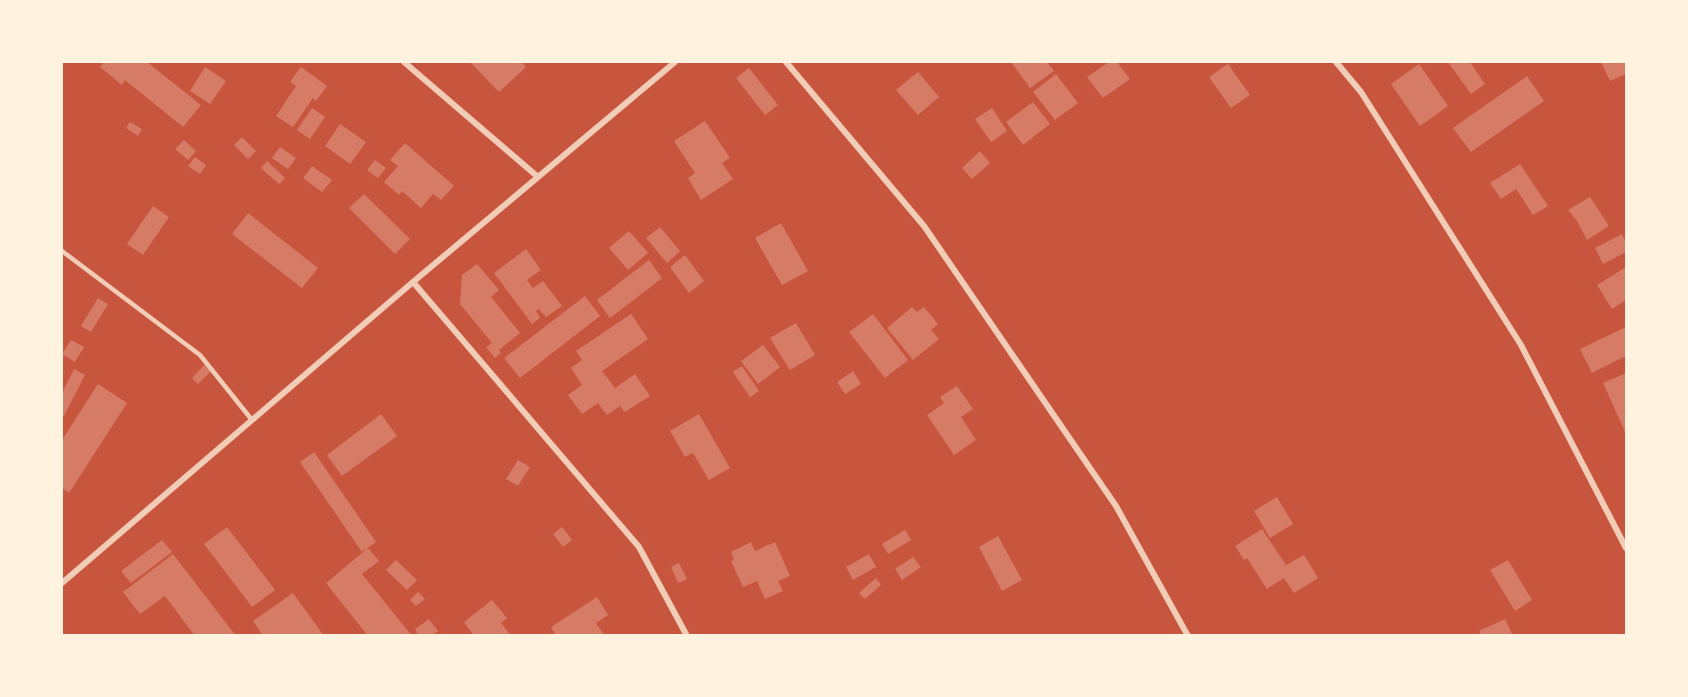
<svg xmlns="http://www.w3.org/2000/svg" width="1688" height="697" viewBox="0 0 1688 697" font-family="'Sofia Sans Condensed',sans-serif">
	<rect width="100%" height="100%" fill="#c8553d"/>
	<!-- building -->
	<path fill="#d67c66" d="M104,62H147L201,105L183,127L125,80L122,85L100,67Z
		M473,62H521L526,67L499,92L471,63Z
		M1011,62H1047L1054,71L1030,88Z
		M1109,62H1117L1130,79L1103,98L1087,77Z
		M1448,62H1470L1485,84L1471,94Z
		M1601,62H1626V74L1610,81Z
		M1228,64L1250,95L1231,108L1209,77Z
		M1419,64L1448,106L1420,126L1391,84Z
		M205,67L226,81L210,104L190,91Z
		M301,67L327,86L316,101L313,98L293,127L276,116L296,86L290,82Z
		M749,68L778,105L765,115L736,78Z
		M918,72L939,97L918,115L896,90Z
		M1056,74L1078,103L1055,120L1033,92Z
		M1527,76L1544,101L1471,152L1453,128Z
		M1033,102L1050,124L1023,145L1006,122Z
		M312,108L325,117L310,139L297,130Z
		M992,108L1007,131L991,142L975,119Z
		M705,121L730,158L722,163L733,179L701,200L688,178L695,173L674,141Z
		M130,122L142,129L138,136L126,128Z
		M340,124L366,142L350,164L325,146Z
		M242,137L256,151L248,159L234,145Z
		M184,140L196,151L188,160L175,149Z
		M405,143L454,186L441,200L433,194L421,208L402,191L399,195L384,182L398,166L390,160Z
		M280,147L296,158L288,169L272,158Z
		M980,151L990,163L972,179L962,168Z
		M195,157L206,165L200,174L188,166Z
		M375,160L386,168L378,178L367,170Z
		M267,161L285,178L279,184L261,168Z
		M1520,164L1548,206L1533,215L1516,189L1501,199L1490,183Z
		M312,166L332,180L322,192L303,178Z
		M364,194L410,239L395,254L349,208Z
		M1590,197L1609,226L1587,240L1577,221L1568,210Z
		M153,206L169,217L143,255L127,244Z
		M248,213L318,268L302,288L232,234Z
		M781,223L808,271L782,285L755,238Z
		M660,227L680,251L667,263L646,238Z
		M629,231L648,253L628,270L609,248Z
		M1622,234L1626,243V252L1603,264L1595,248Z
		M526,249L541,270L527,280L533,288L543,281L562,306L546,317L539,309L536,311L540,318L532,324L494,273Z
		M685,255L704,281L689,293L670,267Z
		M649,260L662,278L610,318L597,300Z
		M477,264L499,290L491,297L520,333L499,350L501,353L495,358L486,347L492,343L460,304L462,275Z
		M1626,267V300L1612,309L1597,285Z
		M585,296L600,316L520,378L504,358Z
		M98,298L108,304L91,332L81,326Z
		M912,307L917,312L924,307L938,324L931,330L939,339L913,360L887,328Z
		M631,314L648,339L602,371L615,388L635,374L650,396L625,412L620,406L607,415L598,403L582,414L568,395L582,385L571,368L582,360L576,351Z
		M873,314L908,360L885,378L849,332Z
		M796,323L815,355L790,370L770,338Z
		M1626,327V356L1592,373L1580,349Z
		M71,340L84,347L75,362L62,354Z
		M763,345L780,367L758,384L741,361Z
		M204,365L211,371L198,384L192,378Z
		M742,366L759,391L750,397L733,372Z
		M74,369L85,375L64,416L62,415V393Z
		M853,371L861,384L845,394L837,382Z
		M1626,373V434L1603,383Z
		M98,384L127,403L69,493L62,488V440Z
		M957,386L973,409L961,417L976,440L954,455L927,415L944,403L940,397Z
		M381,414L397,436L342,476L327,455Z
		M699,414L730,468L709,480L693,453L685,457L670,431Z
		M314,452L376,542L362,552L300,462Z
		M518,460L530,467L518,486L506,479Z
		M1277,497L1293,524L1270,538L1254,511Z
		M227,527L275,590L252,607L204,544Z
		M562,527L572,540L563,547L553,534Z
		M1262,529L1286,565L1304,555L1318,578L1294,593L1284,578L1267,589L1247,558L1244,560L1235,546Z
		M905,530L911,540L888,554L882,544Z
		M998,536L1022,580L1002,591L979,547Z
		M162,540L172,552L131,583L121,571Z
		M751,542L755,551L775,542L790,576L778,581L783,591L765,599L757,581L743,587L731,561L734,560L731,552Z
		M368,548L379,561L362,574L412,636H368L326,583Z
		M173,554L236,636H195L165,596L140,614L123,592Z
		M869,554L876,567L853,580L846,567Z
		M913,557L921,567L902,580L895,569Z
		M396,560L417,580L407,590L386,570Z
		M1508,560L1532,600L1515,611L1490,570Z
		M679,563L687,579L678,583L671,567Z
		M876,578L881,585L865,599L859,593Z
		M418,592L425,599L416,606L410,600Z
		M293,593L324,636H263L253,621Z
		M597,597L608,615L596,623L605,636H556L551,627Z
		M492,600L507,618L501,623L511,636H474L464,622Z
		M429,619L438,631L431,636H419L415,629Z
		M1505,619L1513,636H1481L1479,631Z"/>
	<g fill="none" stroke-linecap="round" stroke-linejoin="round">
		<!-- service -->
		<path stroke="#f1ccb7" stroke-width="4.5" d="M62,251L200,355L252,420"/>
		<!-- minor -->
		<path stroke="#f1ccb7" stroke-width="6" d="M404,62L538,177
			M786,62L924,226L1116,506L1188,636
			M1336,62L1361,92L1521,345L1626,548
			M413,282L639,547L687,636
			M62,583L413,282L675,62"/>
	</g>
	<!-- border -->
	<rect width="1688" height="697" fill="none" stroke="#fff3e0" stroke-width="126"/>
</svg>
